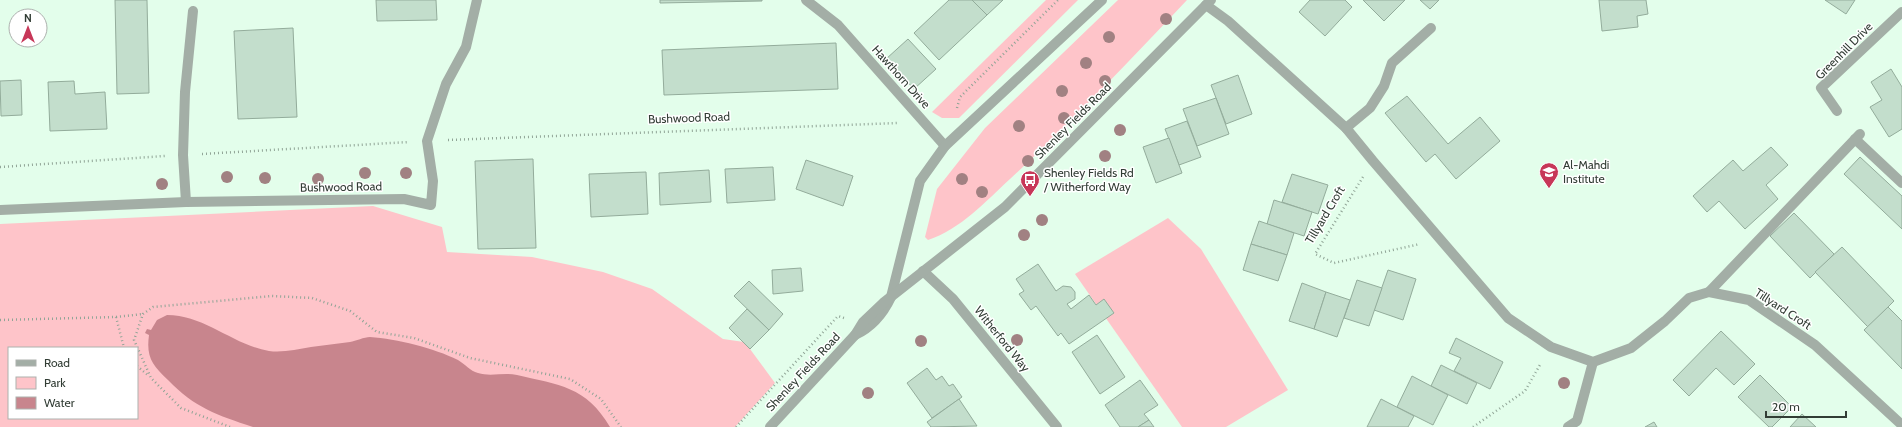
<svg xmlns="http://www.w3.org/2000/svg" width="1902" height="427" font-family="Cabin,sans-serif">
	<rect width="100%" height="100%" fill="#e3feeb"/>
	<g fill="#fec4c9" fill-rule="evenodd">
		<path d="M1046,0H1078L959,118H942L932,112Z"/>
		<path d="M1118,0H1187C1129,61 1072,122 1010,179C985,202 961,229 928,240L925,237L937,189L985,128Z"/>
		<path d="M373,206L442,227L447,252L532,257L603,272L652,289L723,339L744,342L750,349L775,383L735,427H0V224ZM9,348H137V418H9Z"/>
		<path d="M1168,218L1201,249L1288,390L1226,427H1182L1075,274Z"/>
	</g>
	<path fill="#c8858d" d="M167,315C205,315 233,345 269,351C283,353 297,349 311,347C324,345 337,344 350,342C356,341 364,337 370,337C397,339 434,348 458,360C465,364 470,371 478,373C491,377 504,372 517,375C559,385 586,386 610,427H253C217,415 195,408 168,380C152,365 146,357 149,335L145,333L147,329L151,330L157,320Z"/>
	<g fill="#c3decc" stroke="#93ac9b">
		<path d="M115,0H147L149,93L117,94Z"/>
		<path d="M376,0H436L437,20L377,21Z"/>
		<path d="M660,0H762V1L660,3Z"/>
		<path d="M949,0H972L987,15L939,60L914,33Z"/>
		<path d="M972,0H1003L987,15Z"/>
		<path d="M1310,0H1345L1352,7L1325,36L1299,12Z"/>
		<path d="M1363,0H1405L1384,21Z"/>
		<path d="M1420,0H1439L1430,9Z"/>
		<path d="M1599,0H1646L1648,14L1637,16L1638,27L1602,31Z"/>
		<path d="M1825,0H1855L1846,14Z"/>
		<path d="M293,28L297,117L238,119L234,31Z"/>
		<path d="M908,39L936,69L914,89L886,59Z"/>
		<path d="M836,43L838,89L664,95L662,50Z"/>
		<path d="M1891,69L1902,87V129L1889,137L1870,107L1882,100L1871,82Z"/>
		<path d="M1238,75L1252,114L1226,124L1211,85Z"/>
		<path d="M21,80L22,115L1,116L0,81Z"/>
		<path d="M74,81L75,94L105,92L107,129L50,131L48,82Z"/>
		<path d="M1407,96L1448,144L1480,117L1500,141L1456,179L1435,154L1426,162L1385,113Z"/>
		<path d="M1216,98L1229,134L1197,146L1183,109Z"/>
		<path d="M1187,121L1201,157L1179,165L1165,129Z"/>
		<path d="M1169,138L1182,173L1156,183L1143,147Z"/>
		<path d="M1771,147L1788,165L1766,185L1778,199L1745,229L1719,201L1707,212L1693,196L1733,160L1743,171Z"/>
		<path d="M1860,157L1902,196V229L1844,174Z"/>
		<path d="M533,159L536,248L478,249L475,161Z"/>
		<path d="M806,160L853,176L843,206L796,189Z"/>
		<path d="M773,167L775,200L727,203L725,169Z"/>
		<path d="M709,170L711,202L660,205L659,173Z"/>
		<path d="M646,172L648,214L591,217L589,174Z"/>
		<path d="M1292,174L1328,185L1318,214L1282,202Z"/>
		<path d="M1274,200L1312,212L1304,236L1267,224Z"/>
		<path d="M1794,213L1834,254L1810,278L1770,236Z"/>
		<path d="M1259,221L1294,233L1287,255L1251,244Z"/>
		<path d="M1251,244L1287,255L1278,281L1243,270Z"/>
		<path d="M1842,247L1894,301L1868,327L1815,272Z"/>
		<path d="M1038,264L1056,291L1063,286L1071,287L1075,292V299L1067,304L1071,309L1089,295L1096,305L1104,299L1114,313L1069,344L1061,333L1058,336L1036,306L1031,310L1019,294L1024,291L1016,279Z"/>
		<path d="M801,268L803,291L773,294L772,270Z"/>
		<path d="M1388,270L1416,279L1403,320L1374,310Z"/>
		<path d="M1357,280L1382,288L1369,326L1344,318Z"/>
		<path d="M749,281L783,314L769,330L734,296Z"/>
		<path d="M1302,283L1326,292L1314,329L1289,321Z"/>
		<path d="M1326,292L1350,300L1337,337L1314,329Z"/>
		<path d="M1888,307L1902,321V369L1864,330Z"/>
		<path d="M747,309L769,330L750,349L729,328Z"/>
		<path d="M1721,331L1755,364L1734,385L1716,368L1689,396L1673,380Z"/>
		<path d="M1097,335L1125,377L1100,394L1072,352Z"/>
		<path d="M1456,338L1503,362L1490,389L1454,371L1461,358L1449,353Z"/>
		<path d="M1441,365L1477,383L1467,404L1431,386Z"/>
		<path d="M927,368L936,380L942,376L949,386L953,384L962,397L932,418L907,383Z"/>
		<path d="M1760,375L1792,407L1772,427H1769L1738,397Z"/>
		<path d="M1412,376L1448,395L1433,425L1397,407Z"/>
		<path d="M1140,380L1158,405L1144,414L1149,420L1138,427H1120L1105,405Z"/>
		<path d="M959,399L977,426L931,427L927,422Z"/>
		<path d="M1381,399L1414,416L1408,427H1367Z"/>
		<path d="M1802,414L1816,427H1790Z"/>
		<path d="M1149,420L1154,427H1138Z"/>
		<path d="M1654,422L1657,427H1645Z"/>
	</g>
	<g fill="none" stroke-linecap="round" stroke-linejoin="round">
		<g stroke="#90a496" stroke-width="2.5" stroke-dasharray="1 3" stroke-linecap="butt">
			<path d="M957,108L960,97L1058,0"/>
			<path d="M448,140L898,123"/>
			<path d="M202,154L409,142"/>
			<path d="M0,167L165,156"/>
			<path d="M1363,177L1315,254L1334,263L1420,244"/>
			<path d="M116,317L143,314"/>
			<path d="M0,320L116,317L124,348"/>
			<path d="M137,366L149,376"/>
			<path d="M230,427L181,408L151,378L134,340L143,314L153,307L272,296L312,298L350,311L377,332L414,338L470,358L570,379L601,399L621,427"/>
			<path d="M736,427L838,316L844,318"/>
			<path d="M1473,427L1525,391L1541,363"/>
		</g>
		<g stroke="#a3aea6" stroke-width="10">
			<path d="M806,0L838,25L945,146"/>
			<path d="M1206,5L1228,21L1346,128L1373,161L1508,318L1551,347L1593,362L1631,348L1665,321L1689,298L1709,292L1749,300L1815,345L1902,425"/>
			<path d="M1837,111L1821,88L1902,12"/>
			<path d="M1346,128L1370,108L1384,86L1392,63L1431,28"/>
			<path d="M1855,139L1902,183"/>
			<path d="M186,202L183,155L185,92L193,11"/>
			<path d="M0,210L186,202L404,199L431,205L433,181L427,141L446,84L466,47L477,0"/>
			<path d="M923,271L953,299L1057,427"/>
			<path d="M1709,292L1860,134"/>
			<path d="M855,335C872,327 883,314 891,297L920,181L945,146L1102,0"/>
			<path d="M770,427L855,335L863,322L883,303L1005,207L1211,0"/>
			<path d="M1568,427L1577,421L1593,362"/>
		</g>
	</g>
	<g fill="#a18182">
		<circle cx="1166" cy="19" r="6"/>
		<circle cx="1109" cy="37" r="6"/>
		<circle cx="1086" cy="63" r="6"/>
		<circle cx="1105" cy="81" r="6"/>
		<circle cx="1062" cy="91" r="6"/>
		<circle cx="1064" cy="118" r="6"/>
		<circle cx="1019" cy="126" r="6"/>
		<circle cx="1120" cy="130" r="6"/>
		<circle cx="1105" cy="156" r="6"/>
		<circle cx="1028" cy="161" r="6"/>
		<circle cx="365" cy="173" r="6"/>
		<circle cx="406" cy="173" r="6"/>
		<circle cx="227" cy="177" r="6"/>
		<circle cx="265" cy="178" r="6"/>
		<circle cx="318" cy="179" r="6"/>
		<circle cx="962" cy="179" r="6"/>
		<circle cx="162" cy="184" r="6"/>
		<circle cx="982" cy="192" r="6"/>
		<circle cx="1042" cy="220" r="6"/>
		<circle cx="1024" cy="235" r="6"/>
		<circle cx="1017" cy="340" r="6"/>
		<circle cx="921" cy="341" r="6"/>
		<circle cx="1564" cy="383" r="6"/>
		<circle cx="868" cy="393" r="6"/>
	</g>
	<defs>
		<g id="university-pin" transform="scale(1)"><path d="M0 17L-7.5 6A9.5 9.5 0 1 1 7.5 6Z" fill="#c73758" stroke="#fff"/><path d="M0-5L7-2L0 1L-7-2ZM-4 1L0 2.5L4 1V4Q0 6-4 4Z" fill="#fff"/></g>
		<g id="bus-pin" transform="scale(1)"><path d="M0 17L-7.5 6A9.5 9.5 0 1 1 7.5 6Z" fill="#c73758" stroke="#fff"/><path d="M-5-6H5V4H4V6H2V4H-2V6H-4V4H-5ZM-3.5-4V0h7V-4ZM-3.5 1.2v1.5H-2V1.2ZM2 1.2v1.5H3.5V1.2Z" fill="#fff"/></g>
	</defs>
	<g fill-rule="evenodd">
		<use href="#university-pin" x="1549" y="172"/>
		<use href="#bus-pin" x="1030" y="180"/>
	</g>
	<g text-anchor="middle" stroke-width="3" stroke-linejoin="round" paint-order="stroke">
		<g font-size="12" fill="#323d35" stroke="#fff">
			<text transform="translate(1844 51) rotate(-45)" y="4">Greenhill Drive</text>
			<text transform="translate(901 77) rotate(48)" y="4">Hawthorn Drive</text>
			<text transform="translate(689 118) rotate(-2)" y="4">Bushwood Road</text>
			<text transform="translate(1073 121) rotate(-45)" y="4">Shenley Fields Road</text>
			<text transform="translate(341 187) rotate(-1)" y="4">Bushwood Road</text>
			<text transform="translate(1325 215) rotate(-59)" y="4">Tillyard Croft</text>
			<text transform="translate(1783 309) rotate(33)" y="4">Tillyard Croft</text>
			<text transform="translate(1002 339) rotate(51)" y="4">Witherford Way</text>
			<text transform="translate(803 372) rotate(-47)" y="4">Shenley Fields Road</text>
		</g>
		<g font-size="12" fill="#323d35" stroke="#fff" text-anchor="start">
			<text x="1563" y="169">Al-Mahdi<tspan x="1563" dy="14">Institute</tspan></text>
			<text x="1044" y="177">Shenley Fields Rd<tspan x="1044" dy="14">/ Witherford Way</tspan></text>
		</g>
	</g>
	<rect x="8" y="347" width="130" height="72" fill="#ffffff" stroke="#adb1ae"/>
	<rect x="16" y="360" width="20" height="6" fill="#a3aea6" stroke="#adb1ae"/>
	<text x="44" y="367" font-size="12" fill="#323d35">Road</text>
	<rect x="16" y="377" width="20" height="12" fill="#fec4c9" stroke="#adb1ae"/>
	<text x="44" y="387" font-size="12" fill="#323d35">Park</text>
	<rect x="16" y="397" width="20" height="12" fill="#c8858d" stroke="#adb1ae"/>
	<text x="44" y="407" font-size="12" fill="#323d35">Water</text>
	<g transform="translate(28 28)"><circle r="19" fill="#ffffff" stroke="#adb1ae"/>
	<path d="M0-3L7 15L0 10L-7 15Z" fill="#c73758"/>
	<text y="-6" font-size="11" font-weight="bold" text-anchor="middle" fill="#323d35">N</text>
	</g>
	<path d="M1766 411v6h80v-6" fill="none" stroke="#323d35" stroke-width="2"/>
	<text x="1772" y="411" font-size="12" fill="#323d35" stroke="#ffffff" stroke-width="3" paint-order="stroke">20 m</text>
</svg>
